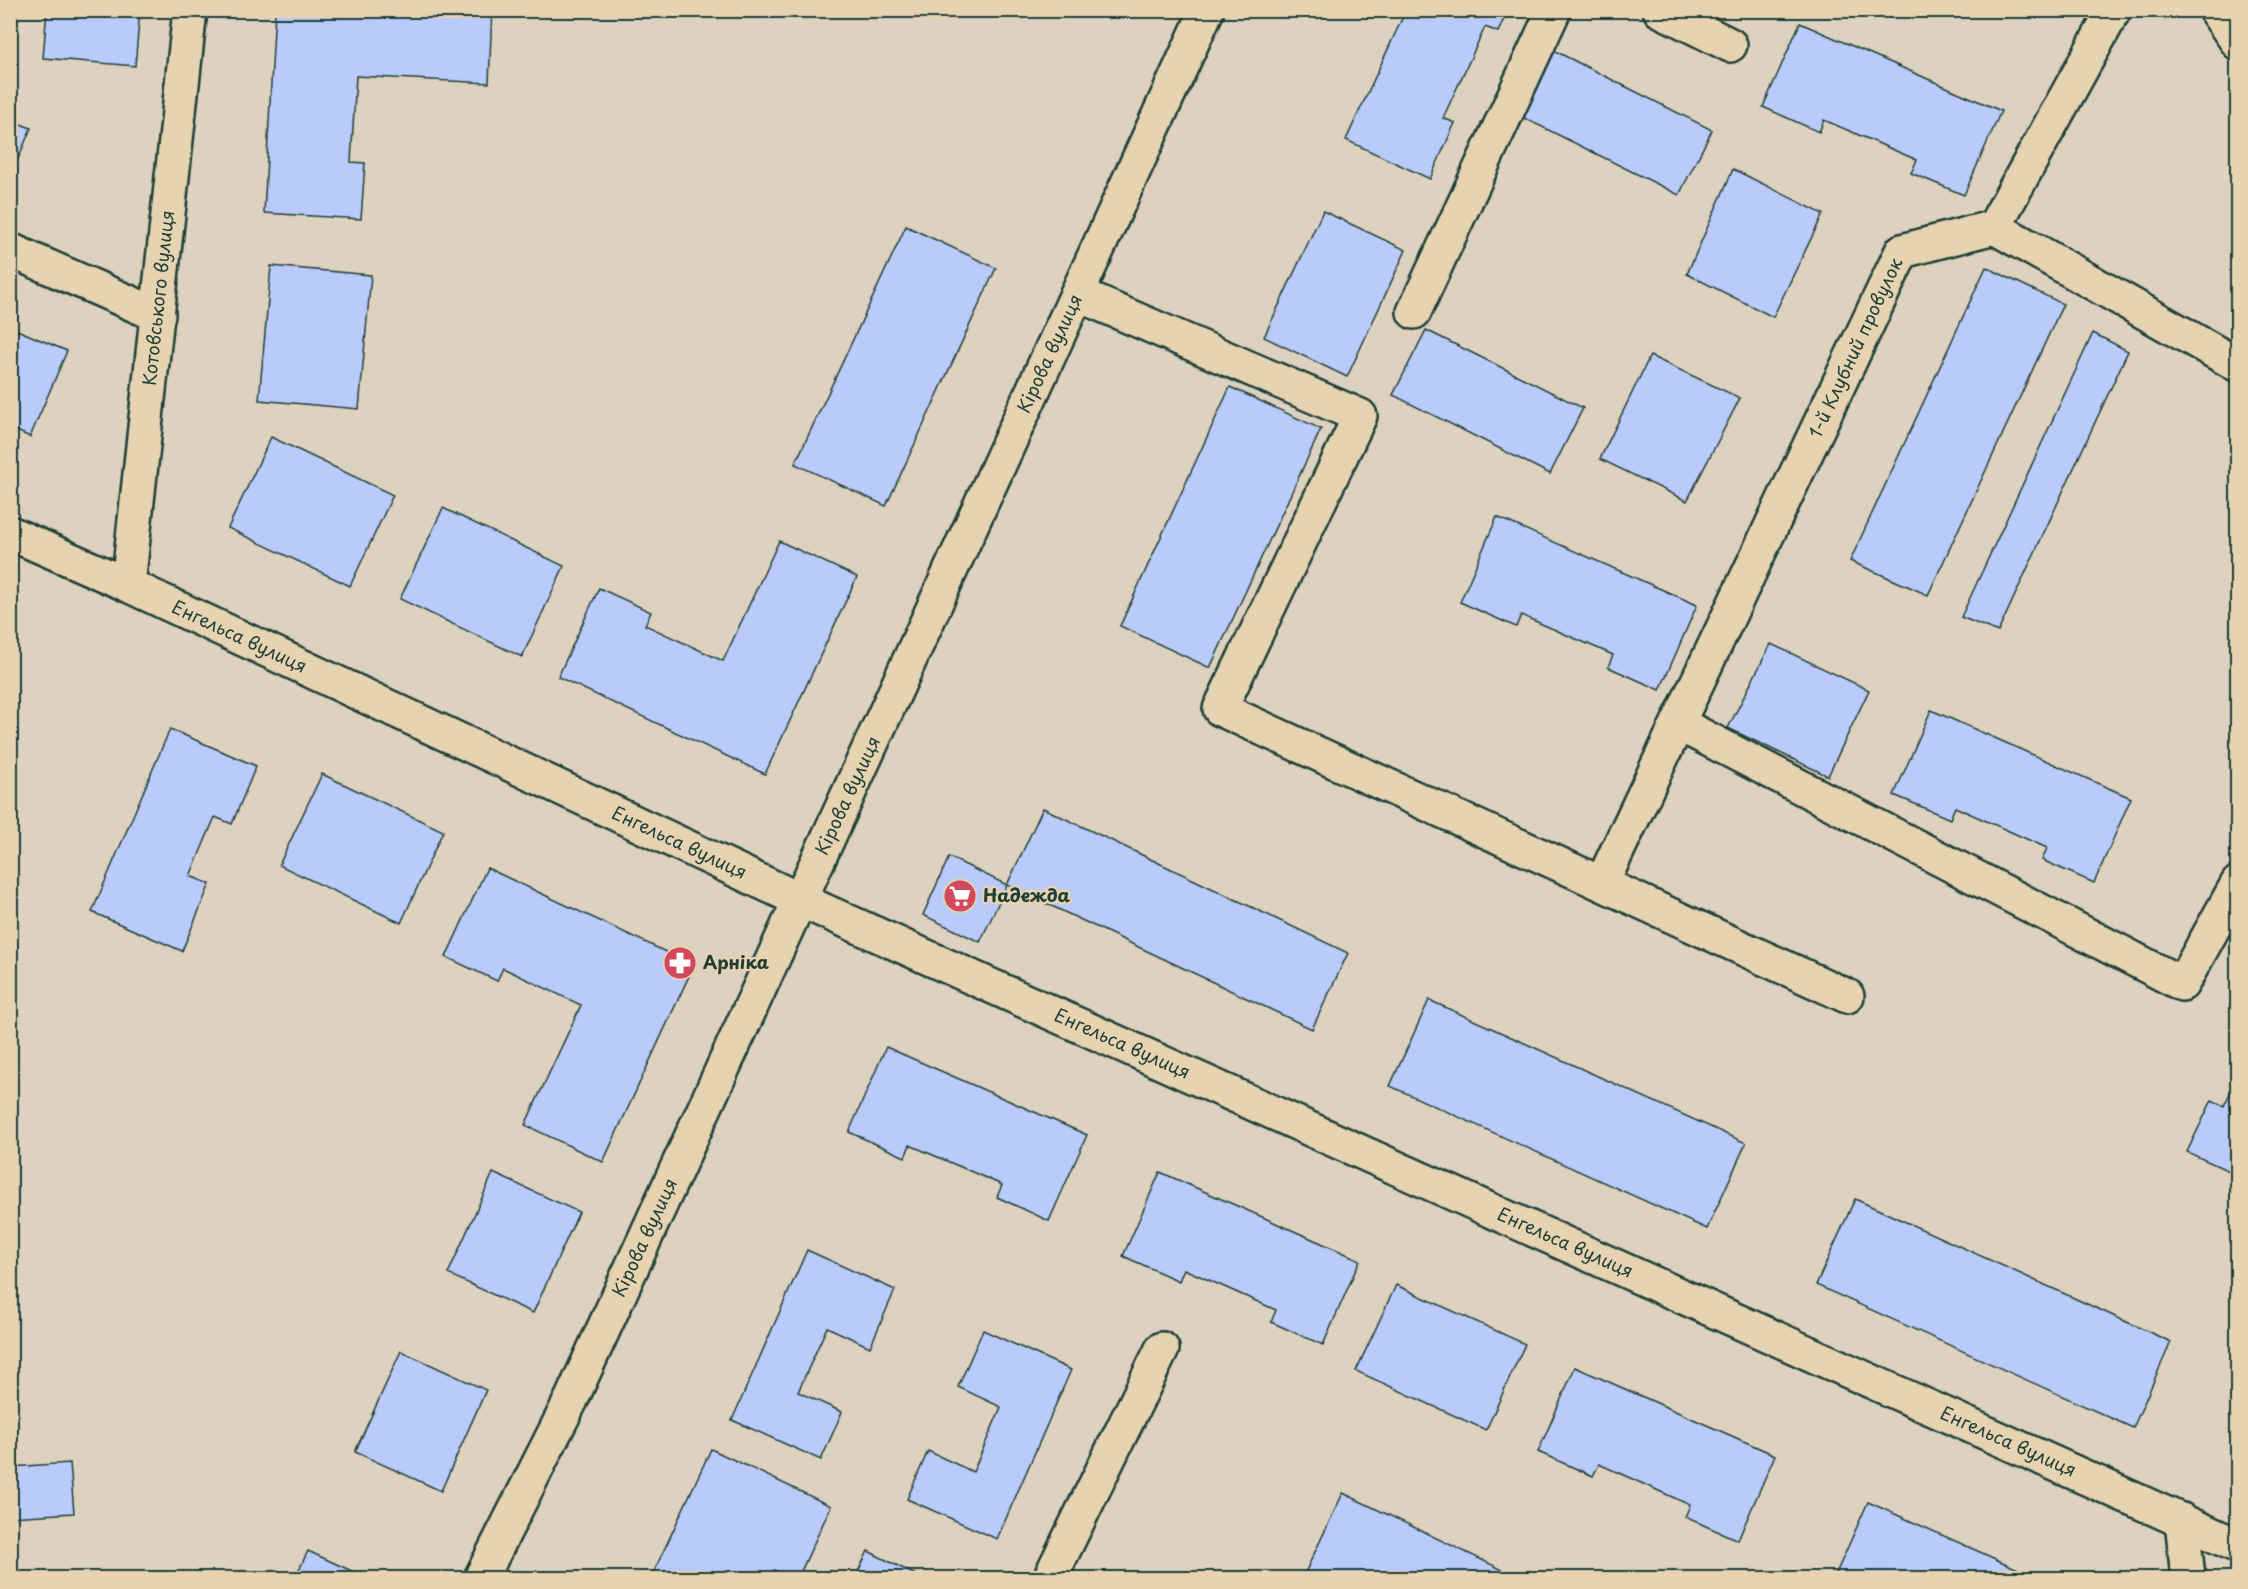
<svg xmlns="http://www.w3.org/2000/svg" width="2248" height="1589" font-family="'Playpen Sans',sans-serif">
	<rect width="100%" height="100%" fill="#ddd1c0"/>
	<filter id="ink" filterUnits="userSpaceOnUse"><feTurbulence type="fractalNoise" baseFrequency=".0167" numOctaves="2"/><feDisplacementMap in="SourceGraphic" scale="12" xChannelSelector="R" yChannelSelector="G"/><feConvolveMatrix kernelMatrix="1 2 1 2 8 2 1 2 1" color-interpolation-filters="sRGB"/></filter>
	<g filter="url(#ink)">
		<g fill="#bacafa" stroke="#1f3d34" stroke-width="1.5">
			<path d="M47,10H140L135,66L43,58Z"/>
			<path d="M275,10H492L489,83L356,76L351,162L365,163L361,219L264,213Z"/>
			<path d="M1406,10H1508L1498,32L1485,27L1443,118L1455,123L1430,179L1346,140Z"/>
			<path d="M1800,23L2001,111L1964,195L1911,173L1917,160L1824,120L1819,132L1763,107Z"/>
			<path d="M1555,51L1712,130L1679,195L1522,117Z"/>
			<path d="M10,120L31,128L10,178Z"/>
			<path d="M1733,169L1823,214L1773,317L1687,274Z"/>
			<path d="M1323,211L1406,250L1347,377L1264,337Z"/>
			<path d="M906,226L996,268L886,506L795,464Z"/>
			<path d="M271,266L371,275L359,409L259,400Z"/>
			<path d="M1986,267L2063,304L1928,595L1850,561Z"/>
			<path d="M10,327L67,351L30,437L10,428Z"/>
			<path d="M1426,330L1583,408L1550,474L1393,395Z"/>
			<path d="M2093,333L2128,351L1998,632L1961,617Z"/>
			<path d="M1650,356L1740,398L1687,501L1600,459Z"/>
			<path d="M1230,387L1321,429L1210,668L1120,626Z"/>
			<path d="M271,437L393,495L350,586L228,528Z"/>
			<path d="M443,508L564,566L522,657L400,599Z"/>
			<path d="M1497,517L1697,605L1660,690L1608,667L1613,655L1521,615L1516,627L1460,602Z"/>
			<path d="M779,541L857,577L765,774L558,677L599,588L651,612L645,625L723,661Z"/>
			<path d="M1771,644L1869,690L1828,776L1728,728Z"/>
			<path d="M1931,710L2131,798L2094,883L2042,860L2047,848L1955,807L1950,819L1894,795Z"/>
			<path d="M170,729L256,766L232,824L215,817L190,876L210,884L182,951L92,912Z"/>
			<path d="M322,774L443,831L401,923L279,865Z"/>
			<path d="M1043,808L1348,953L1312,1029L1007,885Z"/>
			<path d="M949,857L1007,885L980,942L923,915Z"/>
			<path d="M487,868L694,965L603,1162L525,1125L581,1005L503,968L497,981L446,957Z"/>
			<path d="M1429,1000L1746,1143L1707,1229L1390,1086Z"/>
			<path d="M886,1047L1087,1135L1049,1221L997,1197L1002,1185L910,1145L905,1157L849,1132Z"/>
			<path d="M2238,1076V1175L2187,1152L2212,1100L2224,1106Z"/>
			<path d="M1160,1172L1360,1260L1323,1345L1271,1322L1276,1310L1184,1269L1179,1281L1123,1256Z"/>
			<path d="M493,1173L579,1212L533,1313L448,1274Z"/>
			<path d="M1855,1199L2171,1342L2133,1428L1816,1285Z"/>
			<path d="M807,1250L895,1290L870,1347L827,1327L798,1392L842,1412L821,1460L732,1420Z"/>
			<path d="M1396,1285L1525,1344L1486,1430L1356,1371Z"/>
			<path d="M983,1330L1071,1370L997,1539L907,1499L928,1451L973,1472L1001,1407L958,1387Z"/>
			<path d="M401,1351L486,1390L441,1491L355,1452Z"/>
			<path d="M1575,1367L1775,1455L1738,1540L1685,1517L1690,1505L1599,1464L1593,1476L1538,1452Z"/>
			<path d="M711,1449L831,1506L798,1578H791L774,1570L770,1578H651Z"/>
			<path d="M70,1463L74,1513L10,1517V1467Z"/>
			<path d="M1343,1493L1505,1571L1502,1578L1303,1577Z"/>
			<path d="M1868,1502L2038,1578H1834Z"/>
			<path d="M308,1551L367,1578H295Z"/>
			<path d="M868,1551L922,1578H855Z"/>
		</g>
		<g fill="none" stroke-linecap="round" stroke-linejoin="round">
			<g stroke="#1f3d34" stroke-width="38">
				<g id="minor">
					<path d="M1660,10L1730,45"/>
					<path d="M2215,10L2238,43"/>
					<path d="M1994,227L2238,365"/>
					<path d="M10,250L158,315"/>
					<path d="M1077,294L1360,416L1220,709L1847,996"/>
					<path d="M1414,312L1554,10"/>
					<path d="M10,533L128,585L800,900L2238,1546"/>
					<path d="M128,585L190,10"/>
					<path d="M1679,724L2182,984L2238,883"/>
					<path d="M1602,883L1902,251L1994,227L2114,10"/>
					<path d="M2182,1520L2188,1578"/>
					<path d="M481,1578L571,1400L1207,10"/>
					<path d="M1050,1578L1162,1349"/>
				</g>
			</g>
			<use href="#minor" stroke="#e6d3b1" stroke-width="33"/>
		</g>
	</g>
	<defs>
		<g id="supermarket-disc" transform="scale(1.725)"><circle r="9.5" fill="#d1495b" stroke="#e6d3b1"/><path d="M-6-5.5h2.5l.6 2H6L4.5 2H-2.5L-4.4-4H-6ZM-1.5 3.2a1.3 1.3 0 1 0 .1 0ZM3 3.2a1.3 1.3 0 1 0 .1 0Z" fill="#fff"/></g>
		<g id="pharmacy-disc" transform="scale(1.725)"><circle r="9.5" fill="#d1495b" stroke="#e6d3b1"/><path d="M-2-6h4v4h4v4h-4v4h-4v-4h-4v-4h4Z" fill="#fff"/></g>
	</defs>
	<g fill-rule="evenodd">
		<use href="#supermarket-disc" x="960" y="896"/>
		<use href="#pharmacy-disc" x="680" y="963"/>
	</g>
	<g text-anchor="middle" stroke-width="4.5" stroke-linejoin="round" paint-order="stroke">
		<g font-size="18" fill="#1f3d34" stroke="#e6d3b1">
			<text transform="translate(159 298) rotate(-84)" y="6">Котовського вулиця</text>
			<text transform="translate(1856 348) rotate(-65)" y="6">1-й Клубний провулок</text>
			<text transform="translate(1050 354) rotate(-65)" y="6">Кірова вулиця</text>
			<text transform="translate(239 637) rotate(25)" y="6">Енгельса вулиця</text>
			<text transform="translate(848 796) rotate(-65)" y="6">Кірова вулиця</text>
			<text transform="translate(679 843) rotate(25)" y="6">Енгельса вулиця</text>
			<text transform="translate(1122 1044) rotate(24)" y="6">Енгельса вулиця</text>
			<text transform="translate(645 1238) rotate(-65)" y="6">Кірова вулиця</text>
			<text transform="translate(1565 1243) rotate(24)" y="6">Енгельса вулиця</text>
			<text transform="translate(2008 1442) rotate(24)" y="6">Енгельса вулиця</text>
		</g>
		<g font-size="18" font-weight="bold" fill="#1f3d34" stroke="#e6d3b1" text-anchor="start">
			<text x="983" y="902">Надежда</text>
			<text x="703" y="969">Арніка</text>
		</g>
	</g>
	<rect width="2248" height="1589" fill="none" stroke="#e6d3b1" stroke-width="36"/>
	<rect x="18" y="18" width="2212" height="1553" fill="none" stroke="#1f3d34" stroke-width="2" filter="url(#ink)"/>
</svg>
